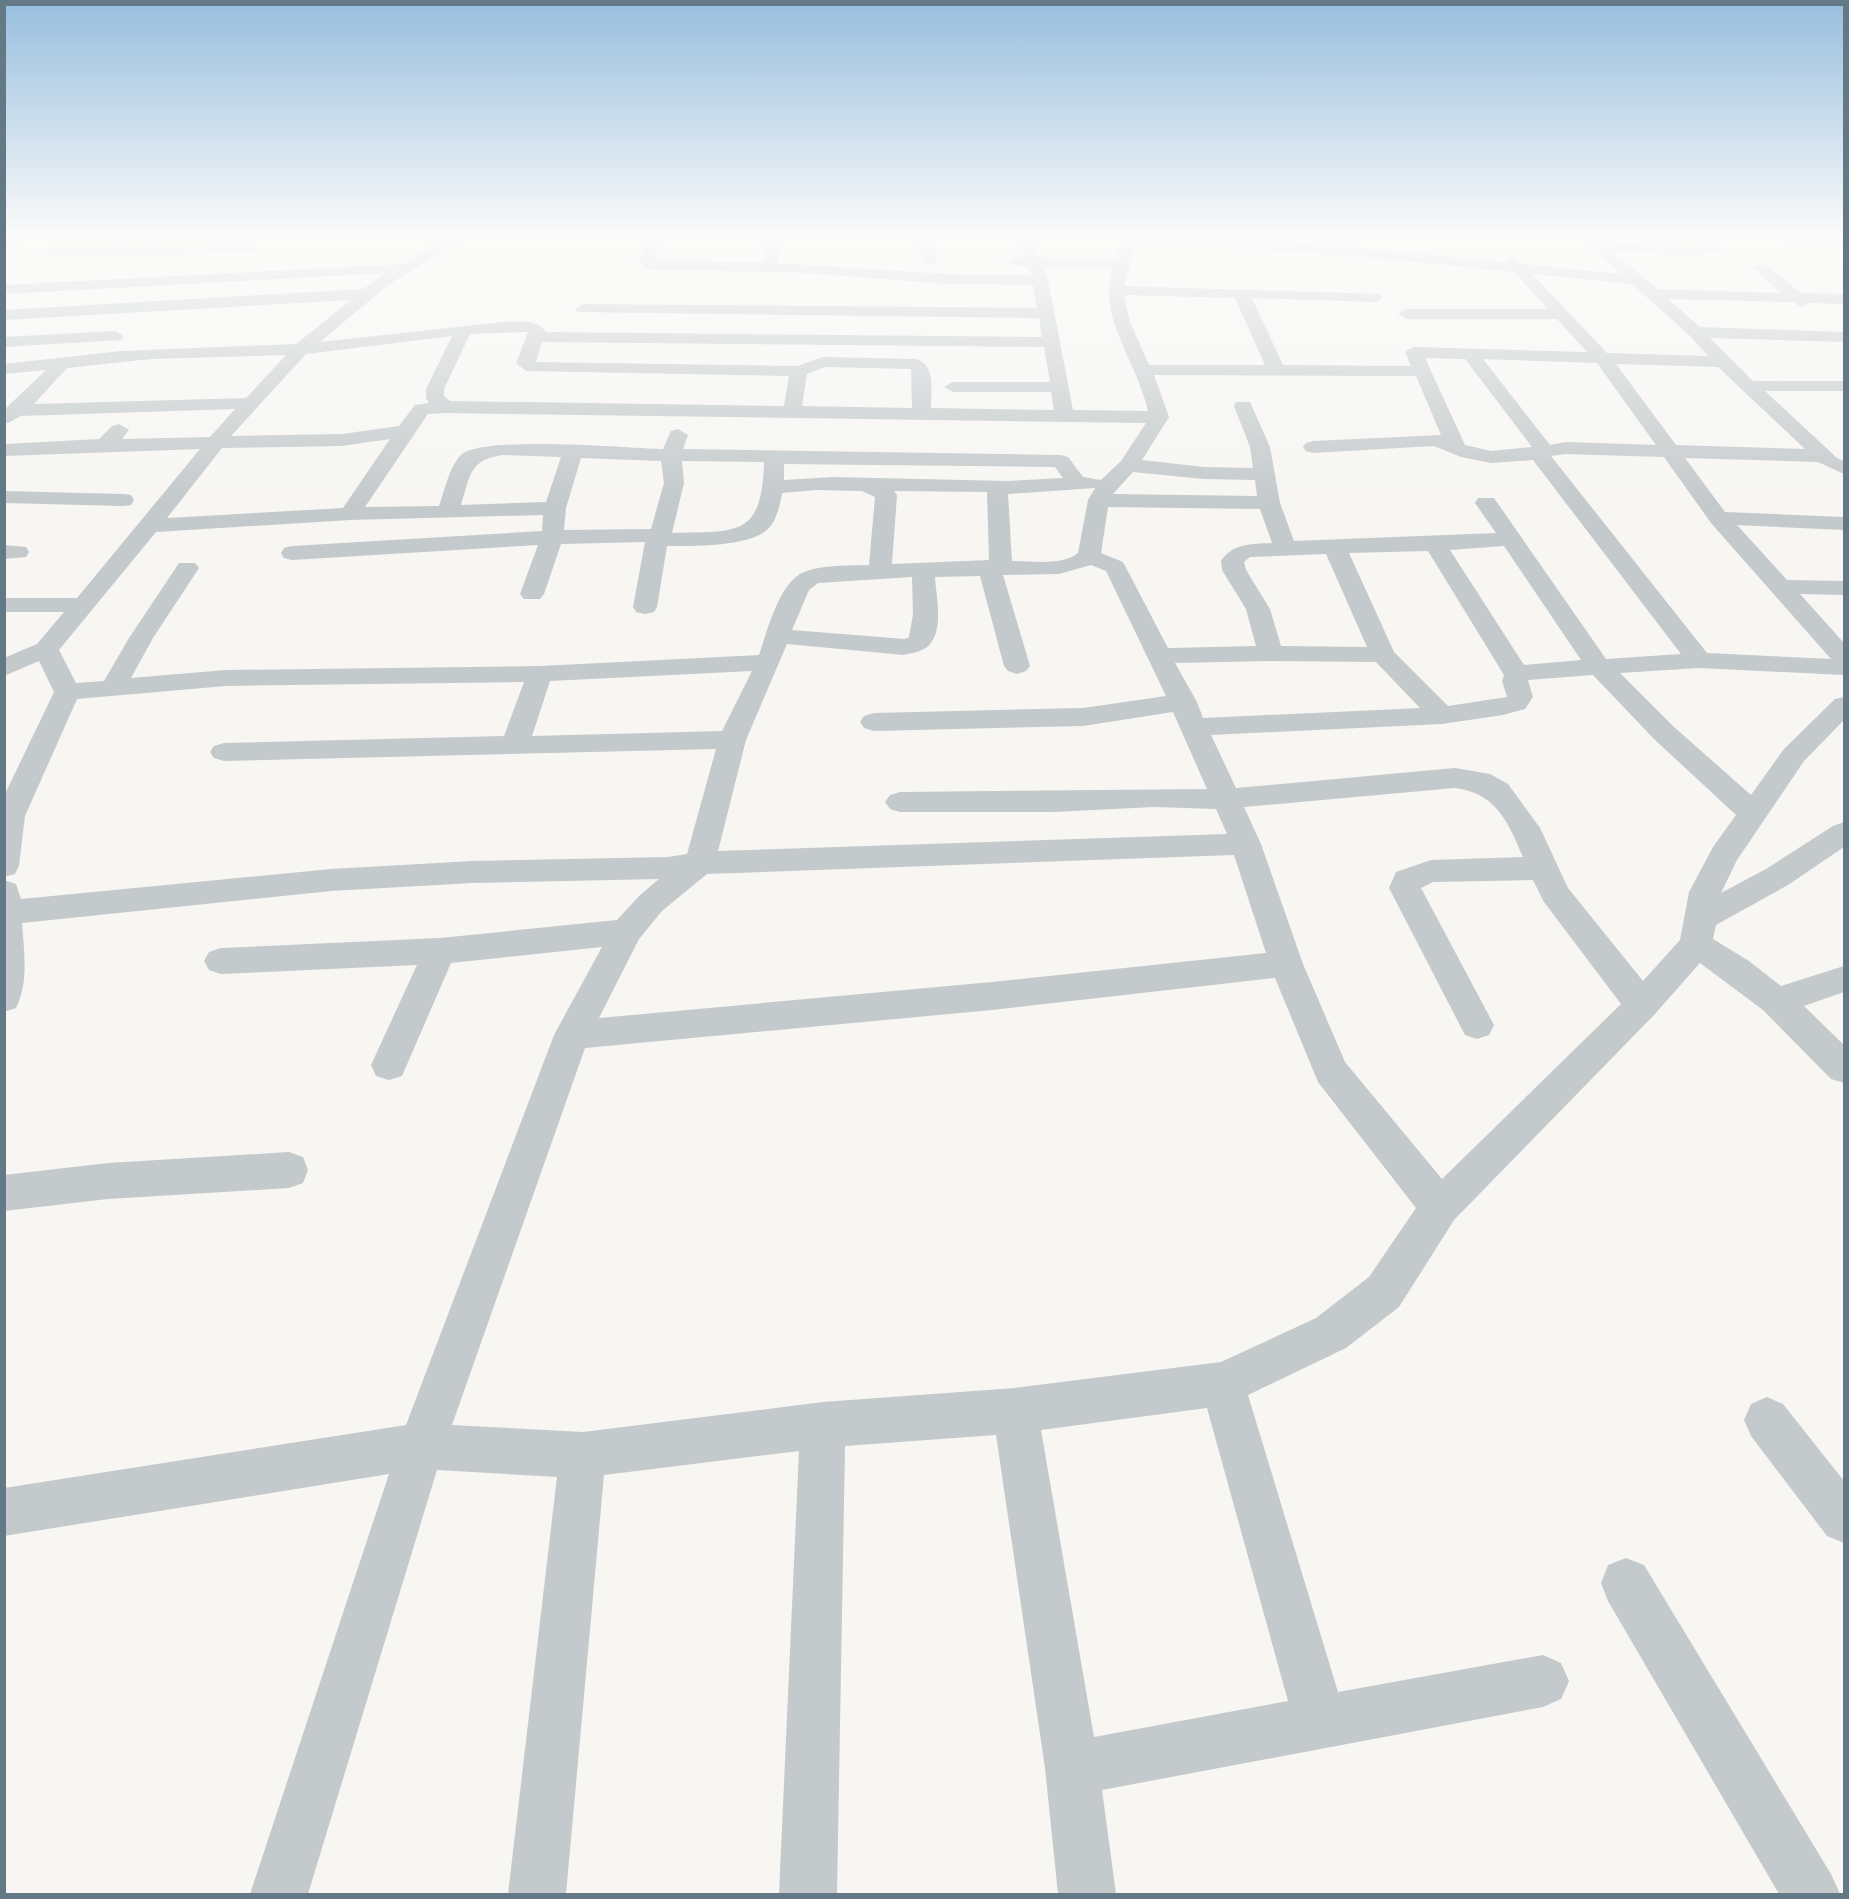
<svg xmlns="http://www.w3.org/2000/svg" width="1849" height="1899" font-family="Inter,sans-serif">
	<rect width="100%" height="100%" fill="#f7f6f3"/>
	<g fill="none" stroke-linecap="round" stroke-linejoin="round">
		<g fill="#c4c9cb" fill-rule="evenodd">
			<path d="M7,237H24L4,251V240Z"/>
			<path d="M448,237H466L388,285L320,342L503,322C519,322 536,318 546,332L1042,337L1039,318L577,312L575,309L583,304L1037,308L1033,285L948,284L807,273L649,269L644,267L638,260L650,237H664L654,260L763,262L767,237H781L778,263L948,274L1031,275L1027,266H1014L1006,261L1014,256L1024,257L1017,237H1031L1039,257L1114,260L1122,243L1131,238C1257,238 1380,249 1506,262L1513,257L1523,264L1621,274L1581,237H1597L1603,243L1697,247L1702,246L1694,237H1710L1720,248L1718,251L1697,255L1614,252L1657,289L1781,293L1753,268L1761,263L1766,265L1801,293L1844,294V304L1809,303L1802,307L1793,302L1668,299L1700,327L1844,332L1843,342L1710,338L1753,381H1844V391H1765L1837,458L1844,461V474L1818,462L1685,458L1725,512L1844,517V530L1737,525L1787,580L1844,581V595L1800,594L1844,643V675L1699,668L1620,673L1674,727L1751,795L1784,749L1835,699L1844,697V720L1804,761L1737,860L1721,893L1766,869L1833,826L1844,822V847L1788,885L1716,925L1713,939L1749,961L1781,986L1844,966V992L1804,1006L1844,1045V1083L1831,1079L1763,1010L1700,963L1654,1015L1454,1220L1399,1307L1346,1348L1248,1395L1338,1692L1543,1655L1561,1663L1569,1681L1561,1699L1543,1707L1102,1790L1116,1894H1058L1045,1768L996,1435L845,1446L837,1894H779L799,1451L604,1475L566,1894H508L557,1477L437,1470L308,1894H250L389,1474L4,1536V1488L406,1425L554,1035L602,947L451,963L402,1076L389,1080L376,1076L371,1065L417,965L221,974L209,970L204,961L209,952L221,948L440,938L617,920L640,895L659,879L472,883L331,891L22,923C24,951 29,982 16,1008L4,1012V880L16,884L21,899L331,869L472,861L668,857L687,854L716,749L224,761L214,758L210,752L214,746L224,743L504,736L524,682L226,686L77,699L25,816L19,866L15,874L4,877V796L54,692L39,661L4,676V658L37,644L64,612H4V598H77L200,449L4,456V444L99,439L112,426L119,424L129,430L122,439L210,437L235,409L21,416L8,423L4,422V410L46,370L4,374V364L121,351L296,344L351,300L4,320V310L363,289L386,273L6,294L4,285L403,264ZM1135,246C1262,246 1387,259 1514,272L1548,309H1406L1398,314L1406,319H1557L1587,352L1414,347L1405,352L1411,366L1283,365L1252,298L1374,302L1380,300L1382,297L1380,294L1124,286ZM1043,267L1112,269C1099,322 1137,361 1148,411L1073,410L1048,280ZM1532,274L1632,284L1690,336L1708,356L1607,353ZM1124,295L1235,298L1265,365H1149L1130,322ZM528,332L516,363L526,371L789,376L784,406L450,401L444,396V389L470,334ZM452,336L426,389V398L429,403L415,405L399,426L342,434L231,436L306,354ZM542,342L1044,347L1050,382H953L944,387L953,392H1051L1054,410L931,408C931,392 936,364 916,359L823,357L797,366L536,362ZM286,355L246,398L34,404L67,368L151,359ZM1425,358L1465,359L1532,447L1491,451L1465,445ZM1483,359L1597,363L1656,445L1565,442L1550,445ZM1616,364L1718,367L1805,449L1676,445ZM825,367L911,369L912,408L802,406L807,374ZM1154,375L1416,376L1441,435L1313,441L1306,443L1303,447L1306,451L1313,453L1434,446L1461,457L1491,463L1533,460L1681,654L1606,659L1494,498H1478L1475,503L1496,533L1294,541L1280,503L1270,447L1250,402H1236L1234,406L1250,447L1253,468L1204,467L1142,460L1169,417ZM445,413L1146,423L1121,461L1101,480L1083,477L1068,457L1061,455L683,449L688,435L678,429L671,431L663,449C627,448 483,435 461,455C449,467 445,490 439,506L365,507L428,414ZM390,439L343,508L167,518L222,448L342,446ZM1565,454L1664,457L1711,523L1831,659L1707,653L1551,456ZM503,455L561,457L546,502L461,505C470,477 469,459 503,455ZM581,458L661,461L664,483L651,529L564,530L566,508ZM682,461L764,462C762,538 737,531 672,533L684,483ZM784,464L1055,467L1063,478L1008,481L833,477L784,480ZM1133,472L1204,479L1255,480L1257,496L1113,494ZM1095,488L1088,500L1078,553C1062,566 1032,561 1012,561L1008,494ZM816,490L862,491L875,497L869,565C848,566 819,564 800,574C778,587 767,632 759,655L540,666L226,670L131,678L153,638L199,568L195,563H179L129,638L104,681L76,683L59,650L156,532L350,520L543,515L542,531L292,546L284,548L281,553L284,558L292,560L538,545L520,594L524,599H540L544,594L561,544L645,542L633,607L636,612L645,614L654,612L657,607L667,546C692,546 751,547 769,528C777,519 780,505 782,493ZM894,491L987,492L989,560L892,564L897,495ZM1108,507L1260,509L1272,543C1251,544 1233,543 1221,561L1222,570L1246,609L1256,646L1168,648L1123,562L1101,553ZM1504,546L1581,660L1524,665L1450,550ZM1428,551L1504,675L1502,681L1507,697L1448,706L1394,652L1349,553ZM1326,554L1367,647L1281,646L1270,609L1246,570L1244,562L1250,557ZM1091,565L1106,571L1166,696L1083,708L874,713L864,716L860,722L864,728L874,731L1083,726L1173,712L1207,789L900,792L890,795L885,802L890,809L900,812H1054L1154,807L1216,809L1227,834L718,851L746,740L787,644L904,655C911,653 921,652 927,647C945,632 936,597 935,577L980,576L1004,666L1008,671L1017,674L1026,671L1030,666L1003,575L1059,574ZM912,577L913,615L909,637L905,639L792,630L809,590L818,583ZM1271,661L1376,662L1420,708L1203,718L1197,702L1175,663ZM752,671L722,731L532,736L550,681ZM1593,675L1654,739L1736,815L1713,847L1689,892L1680,940L1643,981L1568,888L1540,828L1508,784L1490,774L1455,768L1236,788L1211,735L1442,724L1503,715L1525,709L1533,697L1528,680ZM1455,788C1496,793 1508,822 1523,857L1431,860L1396,872L1389,888L1465,1035L1477,1039L1489,1035L1494,1025L1421,888L1433,882L1533,880L1544,902L1621,1004L1442,1179L1345,1062L1303,964L1261,844L1244,807ZM1234,855L1266,953L992,982L599,1018L639,939L662,911L707,874ZM1275,978L1318,1082L1416,1208L1369,1277L1316,1318L1221,1362L1015,1388L823,1402L583,1432L452,1425L585,1048L992,1010ZM1207,1408L1288,1701L1094,1737L1041,1430Z"/>
			<path d="M918,237H932L937,261L934,264L929,266L921,261Z"/>
			<path d="M1775,237L1844,238V246L1782,241Z"/>
			<path d="M250,246L257,250L255,253L49,255L42,251L49,247Z"/>
			<path d="M115,331L123,336L121,340L4,347V337Z"/>
			<path d="M4,491L123,494L131,495L134,500L131,505L123,506L4,503Z"/>
			<path d="M4,545L26,547L29,552L26,557L4,559Z"/>
			<path d="M289,1152L303,1157L308,1170L303,1183L289,1188L108,1199L4,1211V1175L108,1163Z"/>
			<path d="M1767,1397L1783,1404L1844,1481V1543L1827,1536L1751,1436L1744,1420L1751,1404Z"/>
			<path d="M1626,1558L1644,1565L1831,1874L1840,1894H1779L1608,1601L1601,1583L1608,1565Z"/>
		</g>
	</g>
	<linearGradient id="sky" x2="0" y2="1"><stop stop-color="#97bede"/><stop offset="0.47" stop-color="#fbfbfa"/><stop offset="1" stop-color="#fbfbfa" stop-opacity="0"/></linearGradient>
	<rect width="1849" height="503" fill="url(#sky)"/>
	<rect width="1849" height="1899" fill="none" stroke="#637986" stroke-width="12"/>
</svg>
